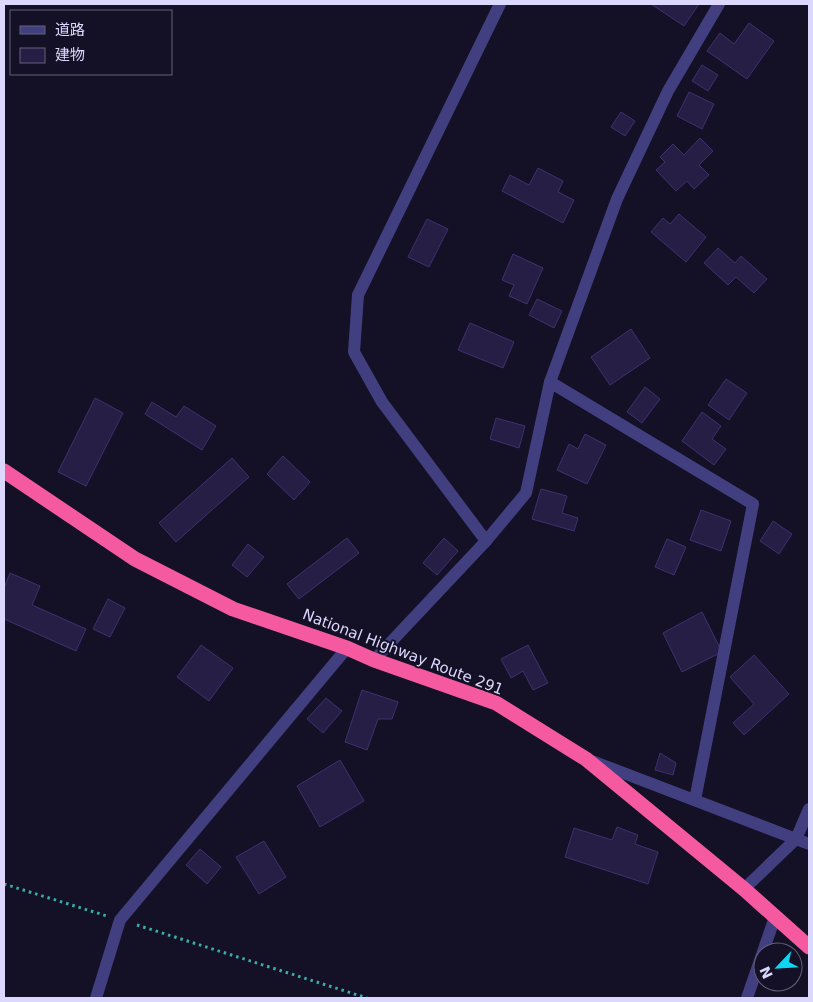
<svg xmlns="http://www.w3.org/2000/svg" width="813" height="1002" font-family="'DejaVu Sans','Noto Sans JP',sans-serif">
	<rect width="100%" height="100%" fill="#141025"/>
	<g fill="#261e45" stroke="#3f316f">
		<path d="M651,4H699L684,26Z"/>
		<path d="M749,23L774,41L747,79L707,51L720,33L734,44Z"/>
		<path d="M702,65L718,75L708,91L692,81Z"/>
		<path d="M689,92L714,104L702,129L677,116Z"/>
		<path d="M621,112L635,121L625,136L611,127Z"/>
		<path d="M700,138L713,151L699,165L709,175L694,189L687,181L676,191L656,170L665,162L660,157L673,144L684,155Z"/>
		<path d="M538,168L563,181L558,192L574,200L563,223L502,191L510,175L529,185Z"/>
		<path d="M679,214L706,237L686,262L651,232L663,218L670,224Z"/>
		<path d="M427,219L448,229L429,267L408,257Z"/>
		<path d="M718,248L735,263L741,256L767,279L754,293L736,277L728,285L704,263Z"/>
		<path d="M513,254L543,268L527,304L509,296L514,285L502,280Z"/>
		<path d="M537,299L562,311L554,328L529,315Z"/>
		<path d="M470,323L514,342L503,368L458,350Z"/>
		<path d="M631,329L650,358L610,385L591,357Z"/>
		<path d="M726,379L747,393L729,420L708,405Z"/>
		<path d="M645,387L660,399L642,423L627,412Z"/>
		<path d="M95,398L123,413L86,486L58,472Z"/>
		<path d="M152,402L176,417L184,406L216,426L202,450L145,414Z"/>
		<path d="M702,412L721,426L712,439L726,449L714,465L682,441Z"/>
		<path d="M496,418L525,426L519,448L490,439Z"/>
		<path d="M585,434L606,445L587,484L557,470L569,444L578,449Z"/>
		<path d="M283,456L310,482L294,500L267,474Z"/>
		<path d="M232,458L249,477L176,542L159,523Z"/>
		<path d="M541,489L567,496L562,513L578,518L574,531L532,519Z"/>
		<path d="M701,510L731,521L721,551L690,540Z"/>
		<path d="M773,521L792,534L779,554L760,541Z"/>
		<path d="M347,538L359,553L299,599L287,584Z"/>
		<path d="M444,538L458,551L437,575L423,563Z"/>
		<path d="M667,539L686,547L674,575L655,567Z"/>
		<path d="M248,544L264,557L247,577L232,565Z"/>
		<path d="M10,573L40,586L32,605L86,629L76,651L4,619V588Z"/>
		<path d="M108,599L125,608L110,637L93,629Z"/>
		<path d="M702,612L722,652L682,672L663,633Z"/>
		<path d="M201,645L233,668L209,701L177,677Z"/>
		<path d="M528,645L548,683L533,690L523,671L511,678L501,659Z"/>
		<path d="M754,655L789,694L744,735L733,723L754,704L730,677Z"/>
		<path d="M362,690L398,702L392,719H378L367,750L345,742Z"/>
		<path d="M326,698L342,711L323,733L307,719Z"/>
		<path d="M660,753L676,763L673,775L655,770Z"/>
		<path d="M340,760L364,801L320,827L297,786Z"/>
		<path d="M617,827L638,835L635,844L658,852L648,884L565,857L574,828L612,840Z"/>
		<path d="M264,841L286,877L259,894L236,857Z"/>
		<path d="M200,849L221,867L207,884L186,865Z"/>
	</g>
	<g fill="none" stroke-linecap="round" stroke-linejoin="round">
		<g stroke="#37b0ab" stroke-width="3" stroke-dasharray="2.5 4" stroke-linecap="butt">
			<path d="M4,884L107,916"/>
			<path d="M137,925L367,998"/>
		</g>
		<g stroke="#423f81" stroke-width="12">
			<path d="M550,382L753,504L695,800"/>
			<path d="M486,541L382,402L354,352L358,295L500,4"/>
			<path d="M374,660L486,541L526,493L550,382L617,199L668,91L719,4"/>
			<path d="M592,761L809,844"/>
			<path d="M744,889L796,839L809,809"/>
			<path d="M96,998L120,920L347,648"/>
			<path d="M747,998L775,917"/>
		</g>
		<path stroke="#f55aa1" stroke-width="15" d="M4,471L135,559L233,609L347,648L374,660L496,703L586,759L744,889L809,947"/>
	</g>
	<g text-anchor="middle" stroke-width="4" stroke-linejoin="round" paint-order="stroke">
		<g font-size="15" fill="#dcd7fc" stroke="#141025">
			<text transform="translate(403 652) rotate(21)" y="5">National Highway Route 291</text>
		</g>
	</g>
	<rect width="813" height="1002" fill="none" stroke="#dcd7fc" stroke-width="10"/>
	<rect x="10" y="10" width="162" height="65" fill="#141025" stroke="#64607b"/>
	<rect x="20" y="26" width="25" height="8" fill="#423f81" stroke="#64607b"/>
	<text x="55" y="35" font-size="15" fill="#dcd7fc">道路</text>
	<rect x="20" y="48" width="25" height="15" fill="#261e45" stroke="#64607b"/>
	<text x="55" y="60" font-size="15" fill="#dcd7fc">建物</text>
	<g transform="translate(778 967) rotate(245)"><circle r="24" fill="#141025" stroke="#64607b"/>
	<path d="M0-4L9 19L0 12L-9 19Z" fill="#0fd6f0"/>
	<text y="-8" font-size="14" font-weight="bold" text-anchor="middle" fill="#dcd7fc">N</text>
	</g>
</svg>
